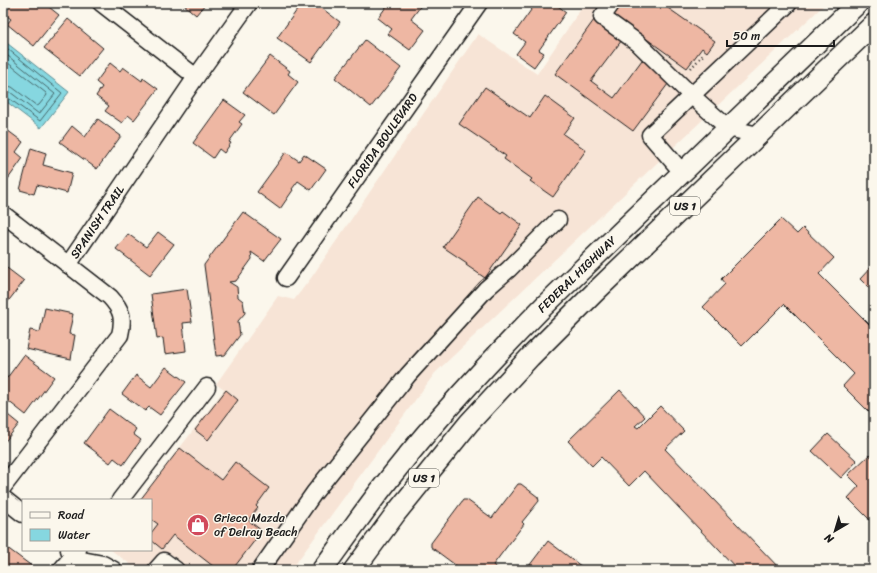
<svg xmlns="http://www.w3.org/2000/svg" width="877" height="573" font-family="Sriracha,sans-serif">
	<rect width="100%" height="100%" fill="#fbf7ec"/>
	<filter id="ink" filterUnits="userSpaceOnUse"><feTurbulence type="fractalNoise" baseFrequency=".025" numOctaves="2"/><feDisplacementMap in="SourceGraphic" scale="8" xChannelSelector="R" yChannelSelector="G"/><feConvolveMatrix kernelMatrix="1 2 1 2 8 2 1 2 1" color-interpolation-filters="sRGB"/></filter>
	<g filter="url(#ink)">
		<path fill="#f7e4d6" d="M585,3H826L435,373L291,570H138L111,550H151V500H140L224,390L216,384L278,296L294,300L311,278L478,34L537,74Z"/>
		<path fill="#86d7e0" stroke="#5c8c92" d="M3,40L69,92L41,128L3,99Z"/>
		<g fill="none" stroke-linecap="round" stroke-linejoin="round">
			<g stroke="#46676a" stroke-width="1">
				<path d="M3,45L62,93L40,121L7,97L3,96"/>
				<path d="M3,52L55,94L39,114L10,92L3,91"/>
				<path d="M3,59L46,93L47,95L39,105L37,106L12,87L3,85"/>
			</g>
		</g>
		<g fill="#eeb7a3" stroke="#1c1c1c">
			<path d="M5,3H44L59,15L34,46L7,24L11,19L3,13V5Z"/>
			<path d="M184,3H206L196,15L183,4Z"/>
			<path d="M302,3H315L340,22L311,62L277,38Z"/>
			<path d="M389,3H423L411,19L425,30L410,50L388,34L392,29L378,18Z"/>
			<path d="M536,3H554L566,12L539,50L544,53L534,67L516,54L525,42L514,34Z"/>
			<path d="M620,3H672L668,8L715,41L707,52L702,48L687,68L612,14Z"/>
			<path d="M68,19L103,48L80,76L44,48Z"/>
			<path d="M594,20L622,40L591,81L614,98L642,60L671,80L633,131L555,74Z"/>
			<path d="M365,40L401,68L371,107L335,78Z"/>
			<path d="M270,56L290,71L288,74L298,82L274,115L243,92Z"/>
			<path d="M110,63L120,71L123,67L142,81L143,78L158,89L134,120L128,115L122,123L105,111L109,106L96,96L102,87L96,82Z"/>
			<path d="M485,87L530,118L545,96L575,118L563,134L586,150L553,197L530,181L532,179L504,159L506,156L459,124Z"/>
			<path d="M224,100L245,115L239,122L242,124L229,142L231,143L224,153L219,149L213,158L193,143Z"/>
			<path d="M98,119L121,136L97,169L60,142L72,126L85,137Z"/>
			<path d="M3,127L23,142L16,152L23,158L8,179L3,176Z"/>
			<path d="M31,148L46,153L43,165L72,173L67,193L37,185L34,194L20,190Z"/>
			<path d="M286,152L299,161L304,154L326,169L311,190L298,181L292,189L293,190L280,209L257,192Z"/>
			<path d="M478,197L501,213L503,211L522,225L485,278L466,265L467,263L443,247Z"/>
			<path d="M243,212L281,239L264,261L251,252L252,259L236,281L229,282L237,287L238,297L243,301L245,313L238,321L240,335L225,355L216,356L204,265Z"/>
			<path d="M781,219L797,234L803,228L834,258L819,274L874,329V411L871,414L843,386L854,374L784,304L742,346L703,307L725,284L721,279Z"/>
			<path d="M158,232L174,244L150,275L116,249L128,234L146,247Z"/>
			<path d="M874,264V293L860,279Z"/>
			<path d="M3,265L24,281L6,304L3,301Z"/>
			<path d="M187,289L192,322L183,323L186,351L165,354L163,338L157,339L151,294Z"/>
			<path d="M45,308L73,314L69,334L75,335L71,359L26,349L30,330L40,332Z"/>
			<path d="M24,355L54,377L26,415L3,397V375L7,378Z"/>
			<path d="M166,367L186,382L160,415L149,407L145,411L122,394L136,375L151,387Z"/>
			<path d="M226,390L238,400L208,440L195,430Z"/>
			<path d="M620,390L645,417L635,426L638,428L660,406L684,431L665,449L781,570H738L644,471L629,486L601,457L592,466L568,441Z"/>
			<path d="M109,409L136,429L133,434L141,440L123,465L114,458L110,463L84,443Z"/>
			<path d="M3,411L19,424L3,444Z"/>
			<path d="M828,434L857,461L841,478L812,451Z"/>
			<path d="M180,448L221,480L235,462L269,488L256,506L258,508L248,520L262,531L232,570H218L173,535L162,549L151,540V533L158,524L151,519V500H140Z"/>
			<path d="M869,455L874,460V524L848,498L859,486L848,475Z"/>
			<path d="M518,484H521L538,497L539,501L522,522L524,524L493,565L500,570H462L431,547V543L463,500H467L492,518Z"/>
			<path d="M548,541L586,570H533L529,566Z"/>
			<path d="M6,547L37,570H3V552Z"/>
		</g>
		<g fill="none" stroke-linecap="round" stroke-linejoin="round">
			<g stroke="#1c1c1c" stroke-width="19">
				<g id="minor">
					<path d="M101,3L196,77"/>
					<path d="M612,3L602,17L638,43L691,95L728,128L758,135"/>
					<path d="M682,172L650,135L789,3"/>
					<path d="M3,214L110,297C122,310 124,318 120,335L3,487"/>
					<path id="s1" d="M68,265L196,77L249,3"/>
					<path id="s2" d="M286,278L479,3"/>
					<path d="M3,498L23,514"/>
					<path d="M120,500L207,387"/>
					<path d="M69,550L82,560L103,564L114,570"/>
					<path d="M61,570L78,550"/>
					<path d="M156,570L164,561L176,570"/>
					<path d="M260,570L314,493L408,375L486,289L509,269L558,220"/>
				</g>
			</g>
			<g stroke="#1c1c1c" stroke-width="23">
				<g id="major">
					<path id="s3" d="M322,570C341,544 360,517 379,492C429,426 487,364 544,306L858,3"/>
					<path d="M354,570L396,513L469,423L530,357L594,293L874,24"/>
				</g>
			</g>
			<path stroke="#1c1c1c" stroke-width="2.5" stroke-dasharray="1 3" stroke-linecap="butt" d="M691,68L704,54"/>
			<use href="#minor" stroke="#fbf7ec" stroke-width="16"/>
			<use href="#major" stroke="#fbf7ec" stroke-width="20"/>
		</g>
	</g>
	<defs>
		<g id="shop-disc" transform="scale(1.15)"><circle r="9.5" fill="#d1495b" stroke="#fbf7ec"/><path d="M-5-2.5h2.3a2.7 3.5 0 0 1 5.4 0H5L5.5 6h-11ZM-1.5-2.5h3a1.5 2.3 0 0 0-3 0Z" fill="#fff"/></g>
	</defs>
	<g fill-rule="evenodd">
		<use href="#shop-disc" x="198" y="525"/>
	</g>
	<g text-anchor="middle" stroke-width="3" stroke-linejoin="round" paint-order="stroke">
		<g fill="#fbf7ec" stroke="#5f5e5a" stroke-width="1">
			<rect x="670" y="197" width="30" height="18" rx="3"/>
			<rect x="409" y="469" width="30" height="18" rx="3"/>
		</g>
		<g font-size="11" font-weight="bold" fill="#1c1c1c">
			<text x="685" y="210">US 1</text>
			<text x="424" y="482">US 1</text>
		</g>
		<g font-size="12" fill="#1c1c1c" stroke="#fbf7ec">
			<text dy="4" stroke="none"><textPath href="#s2" startOffset="168">FLORIDA BOULEVARD</textPath></text>
			<text dy="4" stroke="none"><textPath href="#s1" startOffset="52">SPANISH TRAIL</textPath></text>
			<text dy="4" stroke="none"><textPath href="#s3" startOffset="391">FEDERAL HIGHWAY</textPath></text>
		</g>
		<g font-size="12" fill="#1c1c1c" stroke="#fbf7ec" text-anchor="start">
			<text x="214" y="522">Grieco Mazda<tspan x="214" dy="14">of Delray Beach</tspan></text>
		</g>
	</g>
	<rect width="877" height="573" fill="none" stroke="#fbf7ec" stroke-width="16"/>
	<rect x="8" y="8" width="861" height="557" fill="none" stroke="#1c1c1c" stroke-width="1.5" filter="url(#ink)"/>
	<rect x="22" y="499" width="130" height="52" fill="#fbf7ec" stroke="#a29f99"/>
	<rect x="30" y="512" width="20" height="6" fill="#fbf7ec" stroke="#a29f99"/>
	<text x="58" y="519" font-size="12" fill="#1c1c1c">Road</text>
	<rect x="30" y="529" width="20" height="12" fill="#86d7e0" stroke="#a29f99"/>
	<text x="58" y="539" font-size="12" fill="#1c1c1c">Water</text>
	<g transform="translate(835 531) rotate(218)" stroke="#fbf7ec" stroke-width="3" paint-order="stroke">
	<path d="M0-3L7 15L0 10L-7 15Z" fill="#1c1c1c"/>
	<text y="-6" font-size="11" font-weight="bold" text-anchor="middle" fill="#1c1c1c">N</text>
	</g>
	<path d="M727 40v6h107v-6" fill="none" stroke="#1c1c1c" stroke-width="2"/>
	<text x="733" y="40" font-size="12" fill="#1c1c1c" stroke="#fbf7ec" stroke-width="3" paint-order="stroke">50 m</text>
</svg>
